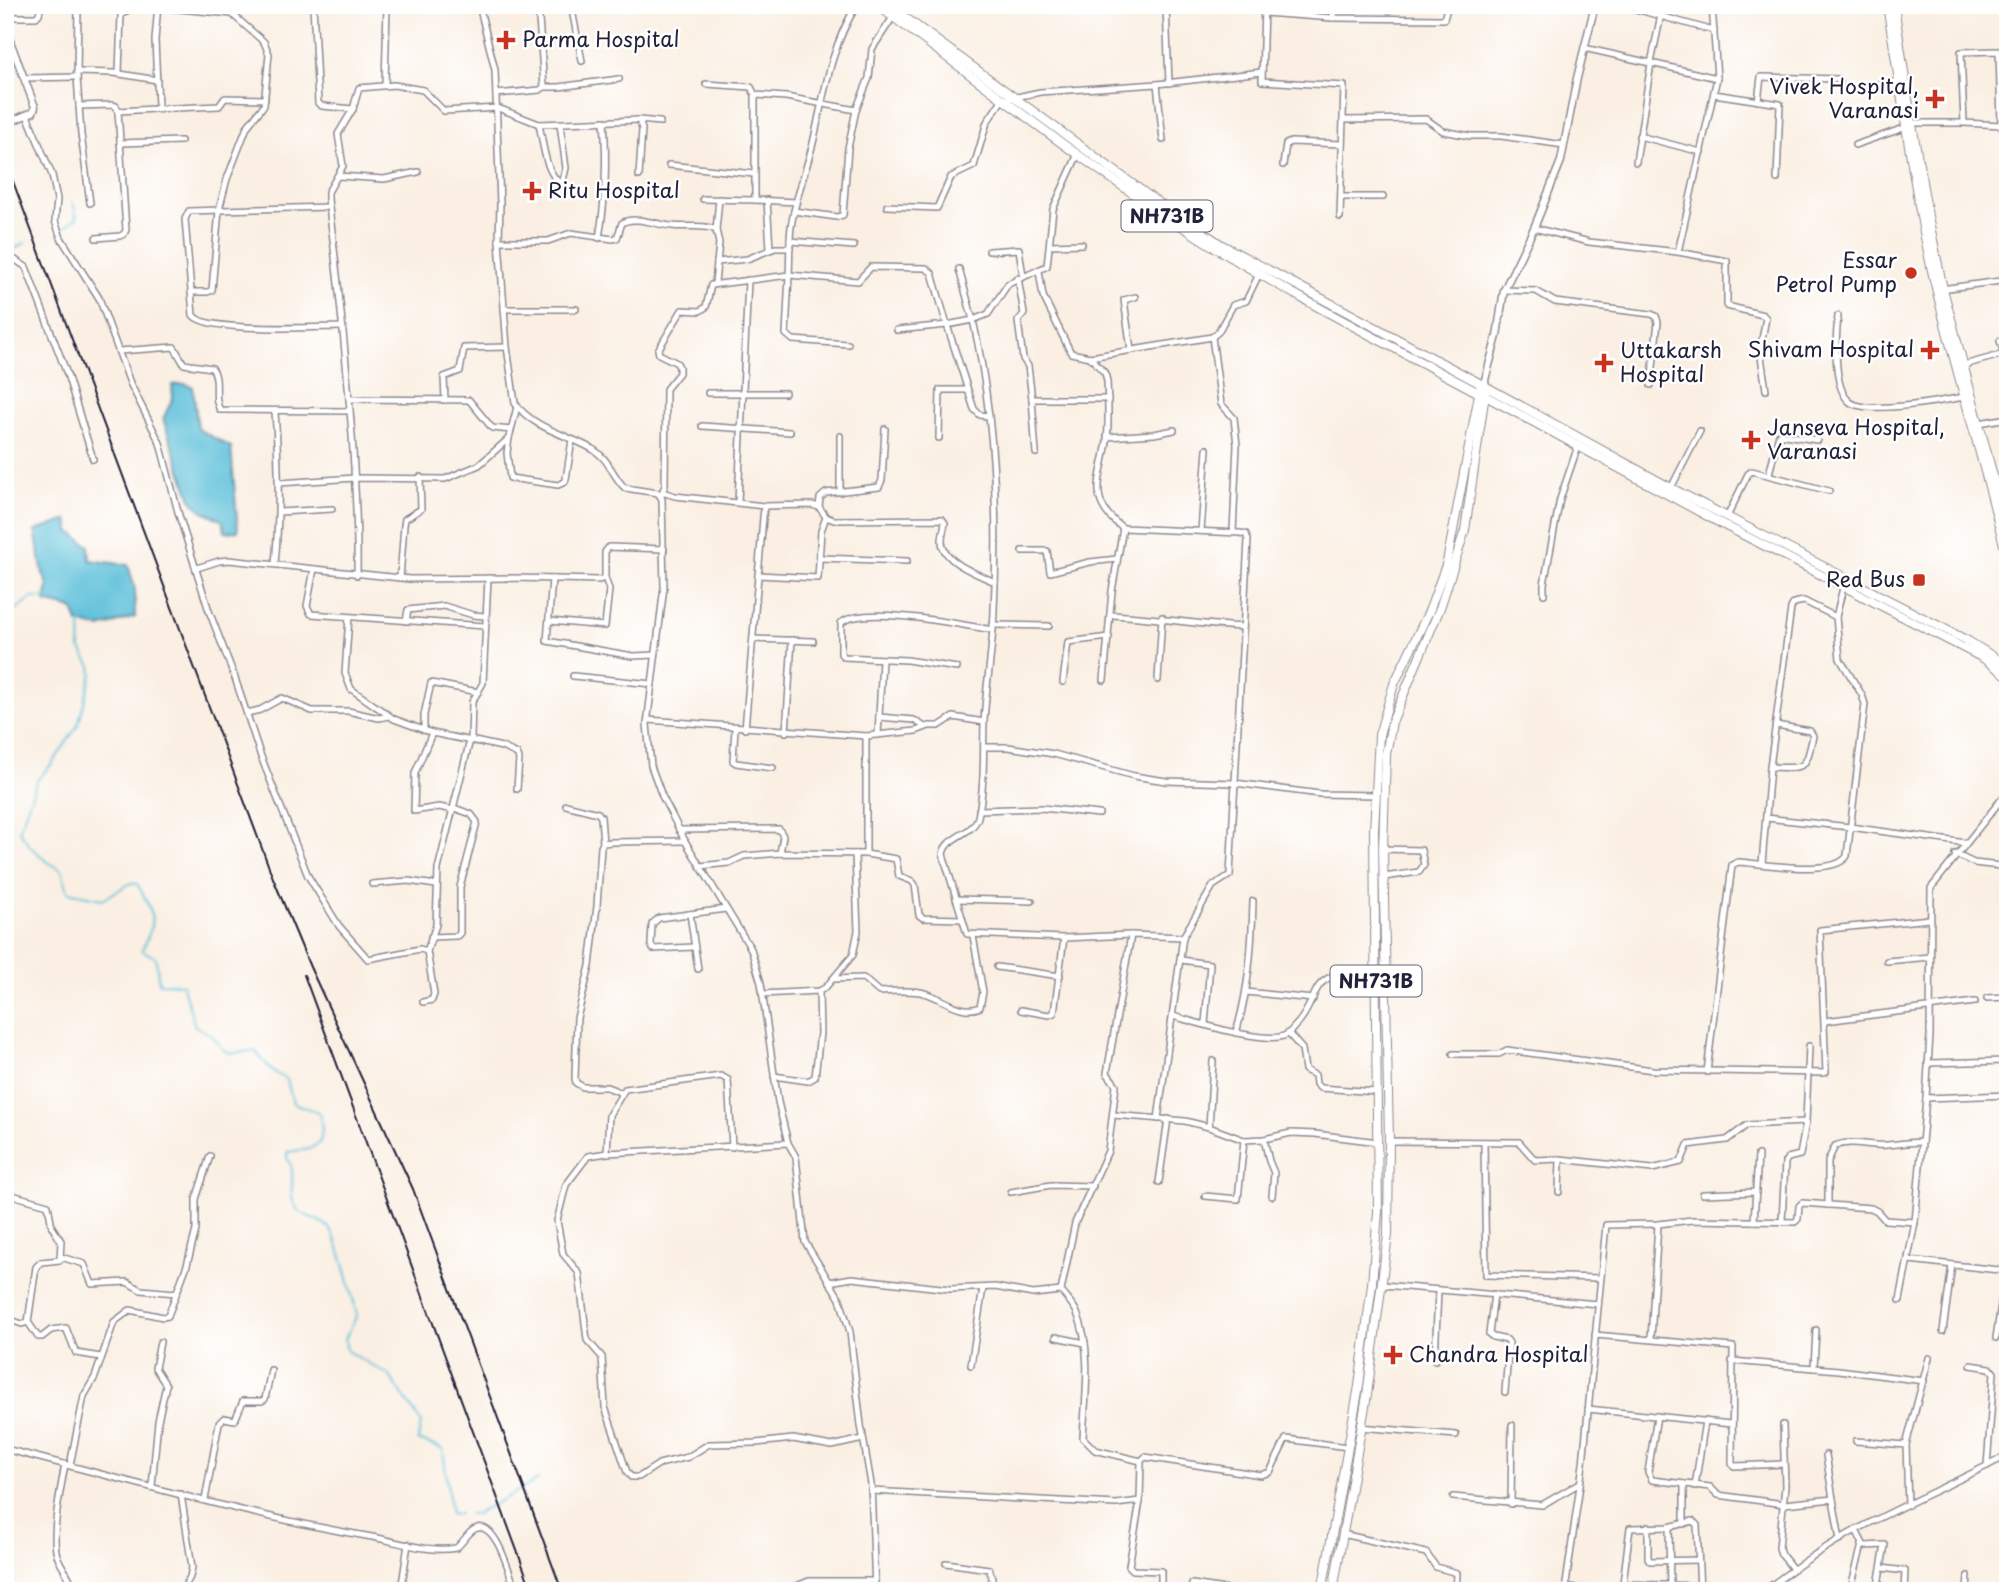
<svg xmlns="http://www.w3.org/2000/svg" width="2013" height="1596" font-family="'Playpen Sans',sans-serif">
	<rect width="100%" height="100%" fill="#fff"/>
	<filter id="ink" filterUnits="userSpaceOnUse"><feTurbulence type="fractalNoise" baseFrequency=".0143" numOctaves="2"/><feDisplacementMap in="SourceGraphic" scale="14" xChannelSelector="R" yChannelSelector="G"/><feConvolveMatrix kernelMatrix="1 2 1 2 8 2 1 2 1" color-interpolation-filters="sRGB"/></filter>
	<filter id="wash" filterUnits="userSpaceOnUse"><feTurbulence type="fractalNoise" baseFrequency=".00686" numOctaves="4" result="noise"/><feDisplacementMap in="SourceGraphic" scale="28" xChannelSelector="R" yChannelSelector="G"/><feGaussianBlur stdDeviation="1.57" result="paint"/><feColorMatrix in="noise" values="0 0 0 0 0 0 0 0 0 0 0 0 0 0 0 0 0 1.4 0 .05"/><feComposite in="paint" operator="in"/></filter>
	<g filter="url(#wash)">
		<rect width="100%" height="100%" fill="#faefe2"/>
		<g fill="#5bbfd9" stroke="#3e708a" stroke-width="2">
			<path d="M185,384L193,387L198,429L231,447L238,531L225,532L223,521L201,510L191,499L163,419L173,398L172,385Z"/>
			<path d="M68,520L70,531L89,546L90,560L128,565L135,589V617L100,628L78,623L73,609L45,602L48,585L43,574L35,531Z"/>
		</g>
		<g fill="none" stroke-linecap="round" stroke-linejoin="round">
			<g stroke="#5bbfd9" stroke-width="2">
				<path d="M61,230L77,218L73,202"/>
				<path d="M10,254L14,249L25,243"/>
				<path d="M5,618L32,598H47"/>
				<path d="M81,622L80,648L91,666L92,673L78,725L52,764L37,780L19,831L31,847L48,862L62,870L68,892L103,899L131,883L137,884C154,912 157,921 142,950L156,958L159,983L182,984L195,1026L213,1036L223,1050L231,1053L255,1051L272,1071L287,1080L293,1103L320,1113L322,1130L320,1142L310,1149L287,1152V1158C299,1173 285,1193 297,1209C304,1218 322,1219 329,1228C342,1245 351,1293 357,1315L345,1339L347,1351L389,1375L421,1422L418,1440L443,1449L451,1515L459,1514"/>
				<path d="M469,1514H476L538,1480"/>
			</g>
		</g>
	</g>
	<g filter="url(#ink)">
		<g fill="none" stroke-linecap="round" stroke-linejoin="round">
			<g stroke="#8e888e" stroke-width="8">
				<g id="minor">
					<path d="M78,5L77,77L81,134L90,203"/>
					<path d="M313,5L318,103L322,106L353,109"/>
					<path d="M479,5L495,70L500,204L499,241L507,347L515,403C533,429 569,435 594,450C609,459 613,477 625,488L658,493L662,499L664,587L647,724L651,766L662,796L685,841L751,949L761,983L778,1102L788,1143L796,1157L805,1242L840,1299L850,1332L861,1425L871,1484L875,1591"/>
					<path d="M571,5L582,61"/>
					<path d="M1264,5L1262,81L1344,86L1340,217"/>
					<path d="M1621,5L1714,31"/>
					<path d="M1812,5H1841"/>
					<path d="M1166,6L1169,83"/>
					<path d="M158,7L232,14L264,42L269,54L264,105L247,127L227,179L219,210L212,290L208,292H191"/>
					<path d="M1264,13L1333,18L1444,19L1448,5"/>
					<path d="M5,17H36L39,14L41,5"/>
					<path d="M1333,18L1334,5"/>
					<path d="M1584,48L1717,78"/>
					<path d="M77,72L114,73L157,80"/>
					<path d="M119,73L121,15L134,5"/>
					<path d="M25,78L77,77"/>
					<path d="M706,84L751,87L755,95"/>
					<path d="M1157,84L1163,140"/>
					<path d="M385,85L387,5"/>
					<path d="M544,87H559L619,79"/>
					<path d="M496,94L540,90L544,87L538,5"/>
					<path d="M1714,94L1780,104L1777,179"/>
					<path d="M1758,101L1761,77L1838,79L1842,90L1900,81"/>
					<path d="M79,106L112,105L116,106L118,111L126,230L124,234L120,236L96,238"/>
					<path d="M155,109L219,106L225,98L265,99"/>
					<path d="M118,111L155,109L158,106L155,40L158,5"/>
					<path d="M27,115L52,175L57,199L55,221L61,238L99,298L130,383L160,443L178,512L209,611L235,678L260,754L308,876L339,926L368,959L420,949L427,951L434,994L432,1000L423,1002"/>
					<path d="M639,120L660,122"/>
					<path d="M1343,120L1426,119L1443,131L1470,136H1501L1564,145"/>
					<path d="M1912,123H1964L2001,125L1999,51L1961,52L1964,123"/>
					<path d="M539,124C543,142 545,175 562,184L566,168L560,124"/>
					<path d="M1639,136L1701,152"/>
					<path d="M120,143L181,141"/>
					<path d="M1855,145L1907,127"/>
					<path d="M1078,154L1053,209L1047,266L1008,284L988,314L973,320C994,414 999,514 994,610C993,648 986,685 984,722C983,754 985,785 978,817C973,835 946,836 943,854L967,934L1064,938L1131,935"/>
					<path d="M1636,162L1651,63L1663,5"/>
					<path d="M669,165L754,174"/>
					<path d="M1283,165L1286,144L1291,142L1342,144"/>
					<path d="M338,176L384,179L418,172"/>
					<path d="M1341,197H1383"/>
					<path d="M703,199L755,200"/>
					<path d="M767,200L770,249"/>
					<path d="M797,202L755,200V95L786,97L856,110"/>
					<path d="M887,206L937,208L951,177L974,166L987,122L1002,100L1040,92L1157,84L1262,72"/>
					<path d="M329,207L189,211L185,219L193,315C204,333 318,327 343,327"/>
					<path d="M794,211L837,217L843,215L848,148L856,110L869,78L872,49L893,17"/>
					<path d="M1534,228L1589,242L1678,252L1727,261V306L1763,315L1766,318L1760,350L1766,390"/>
					<path d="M716,230L719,199"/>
					<path d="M599,238C606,198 607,161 604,121"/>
					<path d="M499,241H548L571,233L613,239L617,238L622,223C634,215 657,225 672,226C686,228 704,224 716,230L719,243L715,283"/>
					<path d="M790,241L854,246"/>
					<path d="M1050,245L1082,244"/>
					<path d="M989,251L1019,249L1023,276"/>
					<path d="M1678,252L1717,78L1712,5"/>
					<path d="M5,253L26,267L67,374L93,459"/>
					<path d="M717,262L747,259L775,248H790"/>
					<path d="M1039,271L1043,296L1071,353L1090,357L1212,337L1218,332L1233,305L1246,301L1259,274"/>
					<path d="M1018,278L1024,314L1018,321L1023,359L1028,366L1032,399"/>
					<path d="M1941,289L2008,280"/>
					<path d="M1504,290L1536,291L1555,302L1651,314L1656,316L1658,322L1651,385"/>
					<path d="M504,309H576"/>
					<path d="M1838,316C1836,336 1832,388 1850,402C1867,415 1942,401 1964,397"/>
					<path d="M897,330L947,325L974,409L980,415L988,416"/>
					<path d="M1212,337L1221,404L1234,418L1237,445L1233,532"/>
					<path d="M2000,341L2008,365"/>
					<path d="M848,344L793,340L786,334L789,275L858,281L871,267L926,268L932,273L947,325L973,320L959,269"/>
					<path d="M1131,350L1124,300L1135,297"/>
					<path d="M119,351L174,347L184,364L212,368C221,380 212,397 220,410L350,411"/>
					<path d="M1964,365L2004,354"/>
					<path d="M708,393H785"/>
					<path d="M349,399L469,400L492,428L511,430"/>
					<path d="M445,400L444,377L460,371L464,348L507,347"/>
					<path d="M275,412C279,463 280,512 275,564"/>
					<path d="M1979,423L2008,418"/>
					<path d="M702,426L790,432"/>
					<path d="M840,436V492"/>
					<path d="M1107,437L1154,434L1174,430"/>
					<path d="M509,438L507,453L510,478L558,485L565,482L566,479L572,440"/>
					<path d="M939,438L940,390H966"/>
					<path d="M1036,453L1032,399H1108"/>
					<path d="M1769,474L1779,434L1817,440"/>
					<path d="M279,483L355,478L445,479L479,465L506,441L509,438L517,407"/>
					<path d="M1671,488L1700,431"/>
					<path d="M662,492L675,496L764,506L812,505L819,507L826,517L834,520L942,519L945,523C944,529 942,535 942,541C942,562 979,575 995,582"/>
					<path d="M661,496L665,485L666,389L679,373V367L677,363L659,354L658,350L682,310L700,311L706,307L711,285L789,275C790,259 789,243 791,227C795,199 806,171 813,143C824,96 830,47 857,5"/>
					<path d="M738,502L748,280"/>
					<path d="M819,507L820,498L826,493L879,487L882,480L885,429"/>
					<path d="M279,512L332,509"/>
					<path d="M1727,517L1748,474L1752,471L1829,491"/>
					<path d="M1201,531L1207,449"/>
					<path d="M1022,551H1047L1050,572L1090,562L1117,559"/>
					<path d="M820,558L907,561"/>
					<path d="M197,568L219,561L229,560L410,579L514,578L599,580L605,578V552L609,547L664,549"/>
					<path d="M314,569L307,606L311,614L485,626"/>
					<path d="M357,575C358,528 355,481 352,435C346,356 338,277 328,199V192L343,166L338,134L353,109L359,88L394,85L423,90L444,111L498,108L539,124L639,120L642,129L639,176"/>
					<path d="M758,575L818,578L821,531L826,517"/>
					<path d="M400,578L404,525L405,519L421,509L420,477"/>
					<path d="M552,579L547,641L633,656L655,655"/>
					<path d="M1544,594V584L1560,499L1578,446"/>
					<path d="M1110,615C1155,617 1199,625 1243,627"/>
					<path d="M349,617L345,673L351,689L394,719L432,733L467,740L469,744L438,869L436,925L427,951"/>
					<path d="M406,621L408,610L444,606L473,615L485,616"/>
					<path d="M550,621L605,626L609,589L605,578"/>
					<path d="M993,625L1049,626"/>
					<path d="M753,639L813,641"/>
					<path d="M957,668L907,660L844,657L841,654V623C863,604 963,625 993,630"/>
					<path d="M573,676L652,684"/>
					<path d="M1104,680L1112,591L1123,528"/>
					<path d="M1158,680L1162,617"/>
					<path d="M1063,682L1068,642L1109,637"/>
					<path d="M247,713L260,710L282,698L312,711H348L379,718L389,716"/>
					<path d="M879,717L914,720L925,727"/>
					<path d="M648,720L866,736L916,731L929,726H939L953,717L984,722"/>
					<path d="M735,728L733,761L736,763L773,768"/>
					<path d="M745,729L764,506"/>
					<path d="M424,730V715L431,683L478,692"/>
					<path d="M786,732L792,640"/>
					<path d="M432,733L415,773L414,811L439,807L453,810"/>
					<path d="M878,735L882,660"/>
					<path d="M471,739L472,702L483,683L488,578"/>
					<path d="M470,740L502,747L517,754L519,759L517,789"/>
					<path d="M985,747H1008L1054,754L1134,776L1166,781L1235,783L1320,794L1375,795"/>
					<path d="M1770,767C1806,768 1805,771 1813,736L1810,731L1776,725"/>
					<path d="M566,805L598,813L601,817L603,843"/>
					<path d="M979,810L1042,808L1099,814"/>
					<path d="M1766,818L1850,827L1966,843"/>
					<path d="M679,830L779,829L783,836L780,853"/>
					<path d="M1383,849L1421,850L1424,865L1419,872L1384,877"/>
					<path d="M866,854V736"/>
					<path d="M1955,854L1974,863L2008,867"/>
					<path d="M1762,864L1770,767L1791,608L1794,603L1804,601L1836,617"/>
					<path d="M700,866L729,863L744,856L780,853L866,854L896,859L899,876L912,881L915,885L919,915L923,918L962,919"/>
					<path d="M372,884L408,881L436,885"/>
					<path d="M956,899L1032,901"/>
					<path d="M690,914L698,969"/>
					<path d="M431,937L457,936L460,933V887L477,822L471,814L454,808"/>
					<path d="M694,947L653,949L651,945L652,924L659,918L726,909"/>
					<path d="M1181,960L1210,964L1205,1024"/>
					<path d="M1887,961L1930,957"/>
					<path d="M997,967L1060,976"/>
					<path d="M833,979L863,978L879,992C893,991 906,990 920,992C940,995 960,1016 980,1007L983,992L973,936"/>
					<path d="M1246,992L1313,999"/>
					<path d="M762,994L819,991L825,988L853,955L858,931L855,854"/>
					<path d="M1987,998L2008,997"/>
					<path d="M1021,1010L1049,1015L1054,1013L1064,938"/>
					<path d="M1173,1016C1195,1022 1267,1045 1286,1035C1290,1033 1294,1027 1297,1024C1308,1013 1311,998 1319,986C1331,970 1358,972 1375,972"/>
					<path d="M1825,1021L1975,1002"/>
					<path d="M1236,1033C1249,989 1252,947 1253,901"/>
					<path d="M1288,1033L1302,1049L1305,1070L1315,1075L1316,1084L1320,1088L1377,1092"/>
					<path d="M1453,1054H1499L1507,1050L1653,1070L1824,1073L1826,1072L1820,930L1930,919"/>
					<path d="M1928,1063L2008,1061"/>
					<path d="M1707,1072L1732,865L1738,862C1761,863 1834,877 1847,856L1865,704L1862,695L1840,659L1836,617L1845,579"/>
					<path d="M774,1076L808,1081L815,1077L820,1033L819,991"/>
					<path d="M622,1093L607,1087H583L576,1083L575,1078L577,1018L590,966L597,906L601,847L603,843L611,842L685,841"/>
					<path d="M1926,1098L2008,1095"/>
					<path d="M1113,1115L1185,1121L1209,1127L1244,1140L1264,1139L1291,1133L1315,1134L1378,1142"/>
					<path d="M1158,1119L1183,937"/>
					<path d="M1209,1127L1213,1061"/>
					<path d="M1264,1139L1269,1161L1274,1173L1272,1196"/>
					<path d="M1389,1141L1519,1142L1535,1160L1560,1159L1559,1192"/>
					<path d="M1484,1142L1486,1275L1600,1278"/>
					<path d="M788,1143L607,1153L588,1156L566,1185L557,1221L563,1254L579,1273L587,1340L602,1357L605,1407L627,1472L631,1477H639L659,1464L688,1457L709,1444L756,1443L793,1439L832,1446L863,1439"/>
					<path d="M607,1153L609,1115L625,1089L721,1076L728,1080L732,1147"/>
					<path d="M1560,1159L1652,1169L1681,1162L1688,1145L1727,1140L1747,1125L1806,1122"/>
					<path d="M1159,1182L1168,1119"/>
					<path d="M1011,1192L1051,1185L1093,1186"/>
					<path d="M5,1193L48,1205L52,1227L61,1241L60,1260L41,1262L36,1267L28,1322L22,1324L5,1318"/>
					<path d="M1703,1194L1756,1192"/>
					<path d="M1205,1196L1238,1199L1244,1140"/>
					<path d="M1828,1205V1161L1835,1146C1851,1139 1871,1147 1887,1145C1899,1144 1910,1142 1922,1142"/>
					<path d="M1754,1221L1758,1155"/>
					<path d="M1782,1222L1785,1162L1788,1158L1800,1155L1806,1122L1809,1046"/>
					<path d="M61,1257L84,1264L92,1284L127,1282L141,1290L176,1293"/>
					<path d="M1909,1260L2008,1271"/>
					<path d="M829,1282L852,1278L950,1289L995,1287L1033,1294L1061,1291C1066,1298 1074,1305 1077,1313C1093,1350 1085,1398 1083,1438L1095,1450L1141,1461"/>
					<path d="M1383,1285L1598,1304"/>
					<path d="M1061,1291L1075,1223L1108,1151L1116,1085L1107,1073L1131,935L1183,937L1213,886L1230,875L1248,540L1246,534L1240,533L1123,528C1085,501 1102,479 1107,441C1109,422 1108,401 1107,381L1105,373L1090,357"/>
					<path d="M1494,1294L1489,1334L1493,1337L1507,1340L1509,1343L1505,1392"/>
					<path d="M1900,1300L1915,1222L1926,1098L1930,1035L1931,888L2008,791"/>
					<path d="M28,1322L38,1337H42L51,1330L66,1328L76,1353L101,1357"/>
					<path d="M1943,1331L1952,1265"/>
					<path d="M1595,1335L1733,1347L1732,1464L1734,1466L1784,1464"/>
					<path d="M1056,1337L1085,1343"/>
					<path d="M1996,1338L2006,1271"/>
					<path d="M1651,1339L1658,1224"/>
					<path d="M1435,1360L1438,1291"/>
					<path d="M1732,1361L1839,1370L1924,1381"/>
					<path d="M971,1365L983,1288"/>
					<path d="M1971,1365L1990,1368L1994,1373L1987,1466"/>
					<path d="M1814,1368L1816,1330"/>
					<path d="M1588,1409L1731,1424"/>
					<path d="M1657,1416L1648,1472L1652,1480L1710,1487L1718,1495L1784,1504L1833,1499L1840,1540"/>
					<path d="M1783,1425L1785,1486L1779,1548L1781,1554L1793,1569"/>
					<path d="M1360,1427L1456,1435"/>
					<path d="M1856,1441L1906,1445"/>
					<path d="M5,1449C127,1480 248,1516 372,1537C399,1542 428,1553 456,1548C463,1543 467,1533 475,1529C496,1518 510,1576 516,1591"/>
					<path d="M1826,1455L1833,1499"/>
					<path d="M65,1464C61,1488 52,1528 56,1551C58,1566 72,1575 73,1591"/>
					<path d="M70,1465L84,1396L95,1377L114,1322L130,1310L163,1317L168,1316L169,1313L187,1265L196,1230V1199L210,1156"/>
					<path d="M152,1486L158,1421L166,1385L155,1368L160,1342"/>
					<path d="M1695,1486L1705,1421"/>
					<path d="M871,1491L1116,1504L1140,1501"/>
					<path d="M181,1494L192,1567L190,1577L182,1591"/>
					<path d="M1453,1497L1542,1505L1580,1483"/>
					<path d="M205,1500L219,1423L224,1418L235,1420L243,1401H262L265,1399L271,1370"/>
					<path d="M1511,1504L1512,1425"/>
					<path d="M1908,1505L1906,1445L1929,1358"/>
					<path d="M1684,1524V1484"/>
					<path d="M1648,1526V1558L1650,1561L1698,1560"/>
					<path d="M1669,1527L1670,1591"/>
					<path d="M1856,1530L1864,1546L1885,1545L1877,1591"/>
					<path d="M1342,1534L1426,1553L1436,1567L1457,1573L1456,1591"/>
					<path d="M946,1563L989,1569L992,1577L991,1591"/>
					<path d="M1882,1568L1905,1571L1904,1591"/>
					<path d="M1622,1584L1699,1586"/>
					<path d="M1567,1586L1587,1591"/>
					<path d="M1132,1590L1142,1591"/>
					<path d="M401,1591L408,1544"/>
					<path d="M784,1591L809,1581H875"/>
					<path d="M1161,1591V1571L1133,1570L1129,1566L1140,1501L1141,1461L1145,1457L1261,1475L1270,1472L1286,1439L1348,1447"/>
					<path d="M1191,1591L1192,1584L1237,1591"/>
					<path d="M1565,1591L1583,1464L1606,1225L1658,1224L1692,1220L1795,1222L1798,1219L1799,1206L1802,1203L1871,1208L1877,1211L1885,1220L1915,1222"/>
					<path d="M1622,1591L1630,1528L1669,1527L1693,1521L1697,1525L1700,1591"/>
					<path d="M1764,1591C1794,1568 1826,1546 1858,1529C1907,1503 1959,1481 2008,1455"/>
					<path d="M1850,1591L1862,1545"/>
					<path d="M1967,1591L1968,1576"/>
				</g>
			</g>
			<g stroke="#8e888e" stroke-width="9">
				<g id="tertiary">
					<path d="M5,28L35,107L33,112L5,124"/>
					<path d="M1486,387L1485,380L1497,336L1504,290L1534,228L1561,161L1577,78L1595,5"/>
				</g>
			</g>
			<g stroke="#8e888e" stroke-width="10">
				<g id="primary">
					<path d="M1887,5C1904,105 1915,206 1940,304C1961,390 1988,475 2008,562"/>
					<path d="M1894,5L1909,106"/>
					<path d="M1911,119L1928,216L1943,289L2008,532"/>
					<path d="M1483,385L1671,488L1968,641L2008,666"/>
					<path d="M1480,393L1724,525L1983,658L2008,676"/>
				</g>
			</g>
			<g stroke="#8e888e" stroke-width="10">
				<g id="trunk">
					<path d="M877,5C984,84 1088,167 1200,238C1288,294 1386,343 1479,393"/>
					<path d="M888,5L1153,199L1222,245L1481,384L1447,562L1430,609L1394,684L1379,735L1374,831L1378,1212L1372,1284L1359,1386L1322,1591"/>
					<path d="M1333,1591L1367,1395L1388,1235L1389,1141L1383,849L1386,754L1392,722L1440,608L1465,530L1486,387"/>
				</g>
			</g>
			<use href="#minor" stroke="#fff" stroke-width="5"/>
			<use href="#tertiary" stroke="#fff" stroke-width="6"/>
			<use href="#primary" stroke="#fff" stroke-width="8"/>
			<use href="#trunk" stroke="#fff" stroke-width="8"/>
			<g stroke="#22223b" stroke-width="2">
				<path d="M5,160L273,878L310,967L413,1189L562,1591"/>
				<path d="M304,975L532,1591"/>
			</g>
		</g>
	</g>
	<g fill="#c8321e" stroke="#fff" stroke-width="2.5">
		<path d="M502.5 29.5h7v7h7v7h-7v7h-7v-7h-7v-7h7z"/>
		<path d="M1931.5 88.5h7v7h7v7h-7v7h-7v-7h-7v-7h7z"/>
		<path d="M528.5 180.5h7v7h7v7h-7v7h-7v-7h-7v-7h7z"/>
		<circle cx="1911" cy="273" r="7"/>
		<path d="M1926.5 339.5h7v7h7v7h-7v7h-7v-7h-7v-7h7z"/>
		<path d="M1600.5 352.5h7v7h7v7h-7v7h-7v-7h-7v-7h7z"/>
		<path d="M1747.5 429.5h7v7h7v7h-7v7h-7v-7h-7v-7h7z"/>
		<rect x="1912" y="573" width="14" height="14" rx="3.5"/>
		<path d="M1389.5 1344.5h7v7h7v7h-7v7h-7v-7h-7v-7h7z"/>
	</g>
	<g text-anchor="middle" stroke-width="5" stroke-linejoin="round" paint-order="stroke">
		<g fill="#fff" stroke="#646476" stroke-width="2">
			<rect x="1121.5" y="200.5" width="91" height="31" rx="5"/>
			<rect x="1330.5" y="965.5" width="91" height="31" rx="5"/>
		</g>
		<g font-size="19" font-weight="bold" fill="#22223b">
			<text x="1167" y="223">NH731B</text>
			<text x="1376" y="988">NH731B</text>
		</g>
		<g font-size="21" fill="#22223b" stroke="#fff" text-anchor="start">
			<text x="522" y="47">Parma Hospital</text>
			<text x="1919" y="94" text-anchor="end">Vivek Hospital,<tspan x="1919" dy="24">Varanasi</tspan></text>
			<text x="548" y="198">Ritu Hospital</text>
			<text x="1897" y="268" text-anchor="end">Essar<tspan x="1897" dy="24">Petrol Pump</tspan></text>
			<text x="1914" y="357" text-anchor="end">Shivam Hospital</text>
			<text x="1620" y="358">Uttakarsh<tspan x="1620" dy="24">Hospital</tspan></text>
			<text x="1767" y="435">Janseva Hospital,<tspan x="1767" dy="24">Varanasi</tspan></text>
			<text x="1905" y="587" text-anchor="end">Red Bus</text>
			<text x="1409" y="1362">Chandra Hospital</text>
		</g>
	</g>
	<rect width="2013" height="1596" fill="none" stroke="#fff" stroke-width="28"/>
</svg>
